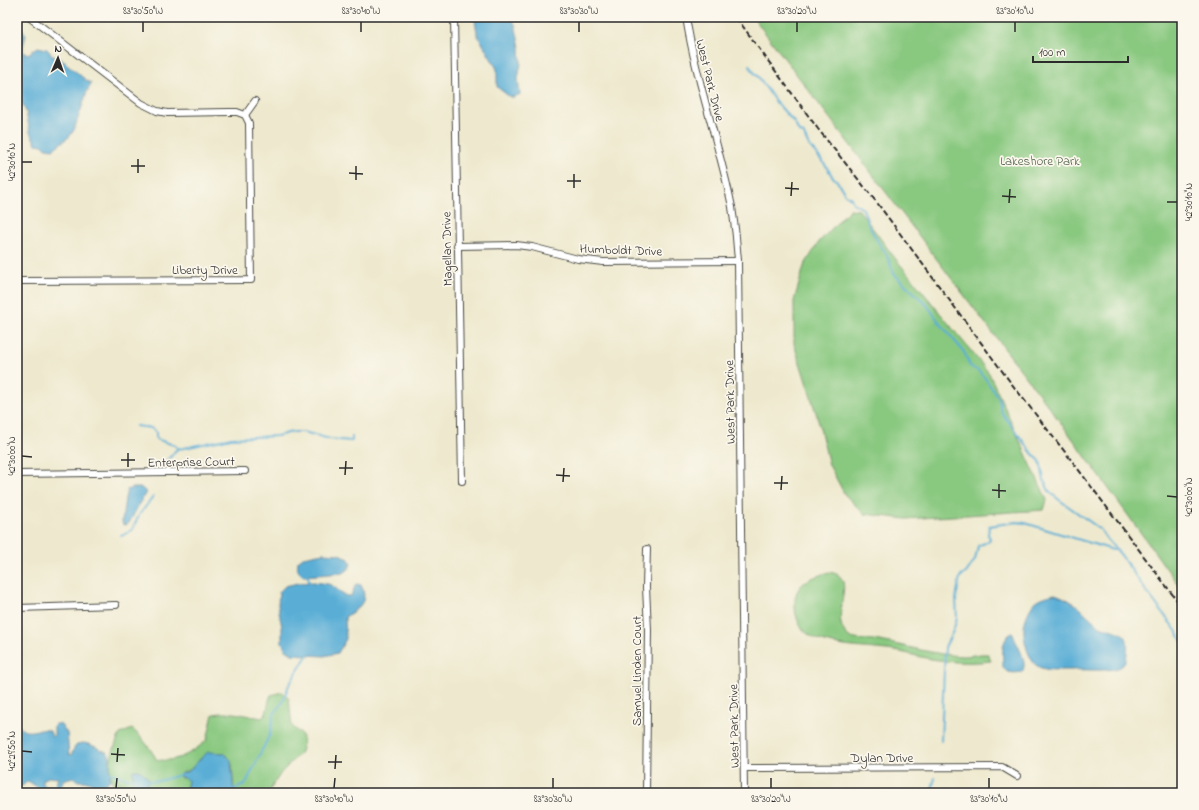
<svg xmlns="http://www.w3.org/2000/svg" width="1199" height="810" font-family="'Indie Flower',sans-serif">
	<rect width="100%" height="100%" fill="#fbf7ec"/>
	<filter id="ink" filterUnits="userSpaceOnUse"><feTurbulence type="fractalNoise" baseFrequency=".025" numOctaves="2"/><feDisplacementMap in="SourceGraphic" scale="8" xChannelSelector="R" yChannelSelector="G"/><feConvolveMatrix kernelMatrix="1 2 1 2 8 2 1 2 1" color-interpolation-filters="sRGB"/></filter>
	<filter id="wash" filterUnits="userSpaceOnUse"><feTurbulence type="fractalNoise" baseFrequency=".012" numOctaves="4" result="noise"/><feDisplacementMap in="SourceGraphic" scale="16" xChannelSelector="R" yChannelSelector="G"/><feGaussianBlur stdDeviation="0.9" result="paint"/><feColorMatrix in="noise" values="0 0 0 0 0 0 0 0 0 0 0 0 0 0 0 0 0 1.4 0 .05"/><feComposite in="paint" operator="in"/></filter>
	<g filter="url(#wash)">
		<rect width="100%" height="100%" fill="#eee9ce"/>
		<g fill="#88c87f" stroke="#5a7a55">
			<path d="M753,17H1182V590L1064,427Z"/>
			<path d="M850,209L859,210L895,258L989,373L1047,500L1044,510L906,519L864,514L845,495L829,465L817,416L794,344V301L804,266L819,242Z"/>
			<path d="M829,572C862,576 826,616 848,636C853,641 867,639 874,640C904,645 934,655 964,656C973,656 980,653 988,654L991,661C969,664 944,662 921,657C912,655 903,652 894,651C869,647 829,649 808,634C798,627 794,613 795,601C796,582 813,577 829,572Z"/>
			<path d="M283,692L289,699L292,726L302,735L303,743L301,752L281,773L268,793H234L232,764L202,757L192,769L184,772L179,775L181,778L188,779L186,793H139L144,791L146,785L145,774L138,770H133V792L137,793H117C116,785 113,785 111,778C106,766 115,745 120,734L132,729C143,738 150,748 157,760C178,762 192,753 207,740L213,714L221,713H235L262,718C269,712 267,703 271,695Z"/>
		</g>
		<g fill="#5aaed6" stroke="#426c80" fill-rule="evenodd">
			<path d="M476,17H509L515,24L520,47L521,63L518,79L520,95H517L515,97H510L497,87V69L477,34C477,28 474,23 476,17Z"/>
			<path d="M17,26L21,27L26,35L23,46V52L28,54L38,47L47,49L53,56L61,59L87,81L91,83C91,88 86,90 86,95L74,130L69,137L53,149L46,148L42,145L36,144L30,132L26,112L17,91Z"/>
			<path d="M132,488H142L146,492L129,523L125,525H123L122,522L125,498L127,490Z"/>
			<path d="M323,553L339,554L349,559L351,564L348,570L343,573L304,576C297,572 297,569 298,561L303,557Z"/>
			<path d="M314,582C320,583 326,583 331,585C339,589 341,597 351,596L356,584L361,585C369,602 359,608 345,617L346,639L338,653L324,656L292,654L286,650L282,642V628L278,605L279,592L285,586L298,583Z"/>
			<path d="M1055,594C1067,598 1078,605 1086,614C1090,617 1093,621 1097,624C1105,630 1118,629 1125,636C1128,640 1128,646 1127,651C1127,656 1126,662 1123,665C1118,671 1098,670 1090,670C1079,669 1048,672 1039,667C1029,663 1023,639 1024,629C1024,621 1028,612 1032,606C1037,598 1047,596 1055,594Z"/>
			<path d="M1011,633L1013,634C1016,645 1029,661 1022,672C1015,673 1006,674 1003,667C1003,654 1000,642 1011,633Z"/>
			<path d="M17,722C24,740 38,725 50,731L52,737L54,735V726L56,724H60L67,733L69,755L72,754C76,738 87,743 98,748C103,751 108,751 110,757V780L106,784L98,785L84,781H78L73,777L63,780L61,788L55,793H46L28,781L22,786L17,787ZM48,777L58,778L55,786L47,787L43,784V780Z"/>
			<path d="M208,752L224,753L231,760L234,793H186L188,780L179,776L180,774L189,771L202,757Z"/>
			<path d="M133,770C140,769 144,773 149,779L144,792L139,793L133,792Z"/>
		</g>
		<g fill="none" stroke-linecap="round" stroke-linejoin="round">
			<g stroke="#5aaed6" stroke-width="2">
				<path d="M749,65L752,70L760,79L775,101L794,122L799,132L803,133L808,144L824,163L832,176L837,181L845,194L851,198L853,203L863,209L869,226L878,242L886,253L894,274L927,305L939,322L964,352L970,366L978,371L985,378L999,399L1001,411L1002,413L1032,453L1040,461L1044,480L1049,491L1058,499L1100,529L1106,538L1121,555L1144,588L1177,632L1182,641"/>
				<path d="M136,426L151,428L156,432V439L174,445L178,448"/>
				<path d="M165,463L177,449L184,448L231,438L277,436L292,432H303L330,439L350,441H352V436"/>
				<path d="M121,536L132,530L139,515L153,497"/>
				<path d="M307,574L310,584"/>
				<path d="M941,741L945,647L953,631L957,618L956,599L959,581L961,576L966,573L975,560L978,546L989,541L990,538L988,535L989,526L1016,522L1025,523L1113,550H1116"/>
				<path d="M110,773L135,780"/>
				<path d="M145,781H159L179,775"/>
				<path d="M234,789L245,785L270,734L274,714L282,703L289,685L308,654"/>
				<path d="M931,793L935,778"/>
			</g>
		</g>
	</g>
	<g filter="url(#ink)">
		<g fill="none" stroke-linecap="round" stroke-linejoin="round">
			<g stroke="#484843" stroke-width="8">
				<g id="minor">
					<path d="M454,17L462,481"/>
					<path d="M686,17C696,81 719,143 732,207C735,225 737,243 738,261L744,793"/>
					<path d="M245,115L255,101"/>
					<path d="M457,246L516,245L532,247L578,259L603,262L738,261"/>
					<path d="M17,281L251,280L249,123L245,115L237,112H230L167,113L157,111L141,103L29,17"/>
					<path d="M17,474L245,471"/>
					<path d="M17,608L116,605"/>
					<path d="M744,768L1002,767L1017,776"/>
					<path d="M646,793L648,630L646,587L647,549"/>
				</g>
			</g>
			<use href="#minor" stroke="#fff" stroke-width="6"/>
			<path stroke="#2b2b2b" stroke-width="2" stroke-dasharray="6 3" stroke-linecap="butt" d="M736,17L818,129L878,204L1011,383L1072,461L1182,607"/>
		</g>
	</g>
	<path fill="none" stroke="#2b2b2b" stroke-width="1.5" d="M143,32V22M361,32V22M579,32V22M797,32V22M1015,32V22M22,162H32M131,166H145M138,173V159M349,173L363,174M356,180V166M567,181H581M574,188V174M785,188L799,189M791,196L792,182M1002,196L1016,197M1167,202H1177M1009,203L1010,189M22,456L32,457M121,460H135M128,467V453M339,468H353M345,475L346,461M556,475L570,476M563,482L564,468M774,483H788M781,490L782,476M992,490L1006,491M1167,496L1177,497M999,498V484M22,751L32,752M111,754L125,755M117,762L118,748M328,762H342M335,769L336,755M116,788L117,778M334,788L335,778M553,788V778M771,788V778M989,788V778"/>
	<g text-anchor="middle" stroke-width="3.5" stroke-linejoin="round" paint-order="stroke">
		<g font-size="13" fill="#2b2b2b" stroke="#fbf7ec">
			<text transform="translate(711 80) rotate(76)" y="5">West Park Drive</text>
			<text transform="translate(446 249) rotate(-91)" y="5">Magellan Drive</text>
			<text transform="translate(621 249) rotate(2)" y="5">Humboldt Drive</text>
			<text x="205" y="274">Liberty Drive</text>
			<text transform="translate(729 402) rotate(-91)" y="5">West Park Drive</text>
			<text transform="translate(191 461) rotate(-1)" y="5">Enterprise Court</text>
			<text transform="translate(636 671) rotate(-90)" y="5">Samuel Linden Court</text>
			<text transform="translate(733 726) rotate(-91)" y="5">West Park Drive</text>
			<text x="882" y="762">Dylan Drive</text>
		</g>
		<g font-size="13" fill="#475a44" stroke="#fbf7ec">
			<text x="1040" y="165">Lakeshore Park</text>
		</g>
	</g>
	<rect width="1199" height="810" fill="none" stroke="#fbf7ec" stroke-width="44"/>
	<g transform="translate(58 58) rotate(2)" stroke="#fbf7ec" stroke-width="3" paint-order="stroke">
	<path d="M0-3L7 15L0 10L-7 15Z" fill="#2b2b2b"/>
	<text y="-6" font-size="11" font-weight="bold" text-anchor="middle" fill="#2b2b2b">N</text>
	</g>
	<path d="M1033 56v6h95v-6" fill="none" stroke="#2b2b2b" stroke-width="2"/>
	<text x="1039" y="56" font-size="12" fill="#2b2b2b" stroke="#fbf7ec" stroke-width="3" paint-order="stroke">100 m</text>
	<rect x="22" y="22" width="1155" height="766" fill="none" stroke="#2b2b2b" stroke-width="1.5"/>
	<g font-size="10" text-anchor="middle" fill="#2b2b2b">
		<text x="143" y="14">83°30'50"W</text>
		<text x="361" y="14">83°30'40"W</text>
		<text x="579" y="14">83°30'30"W</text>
		<text x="797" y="14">83°30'20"W</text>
		<text x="1015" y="14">83°30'10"W</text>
		<text transform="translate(11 162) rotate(-90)" y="4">42°30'10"N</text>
		<text transform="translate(1188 202) rotate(-90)" y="4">42°30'10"N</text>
		<text transform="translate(11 456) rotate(-90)" y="4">42°30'00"N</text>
		<text transform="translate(1188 497) rotate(-90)" y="4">42°30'00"N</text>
		<text transform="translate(11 751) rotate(-90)" y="4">42°29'50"N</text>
		<text x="116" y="802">83°30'50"W</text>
		<text x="334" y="802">83°30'40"W</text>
		<text x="553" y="802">83°30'30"W</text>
		<text x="771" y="802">83°30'20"W</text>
		<text x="989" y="802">83°30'10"W</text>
	</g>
</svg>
